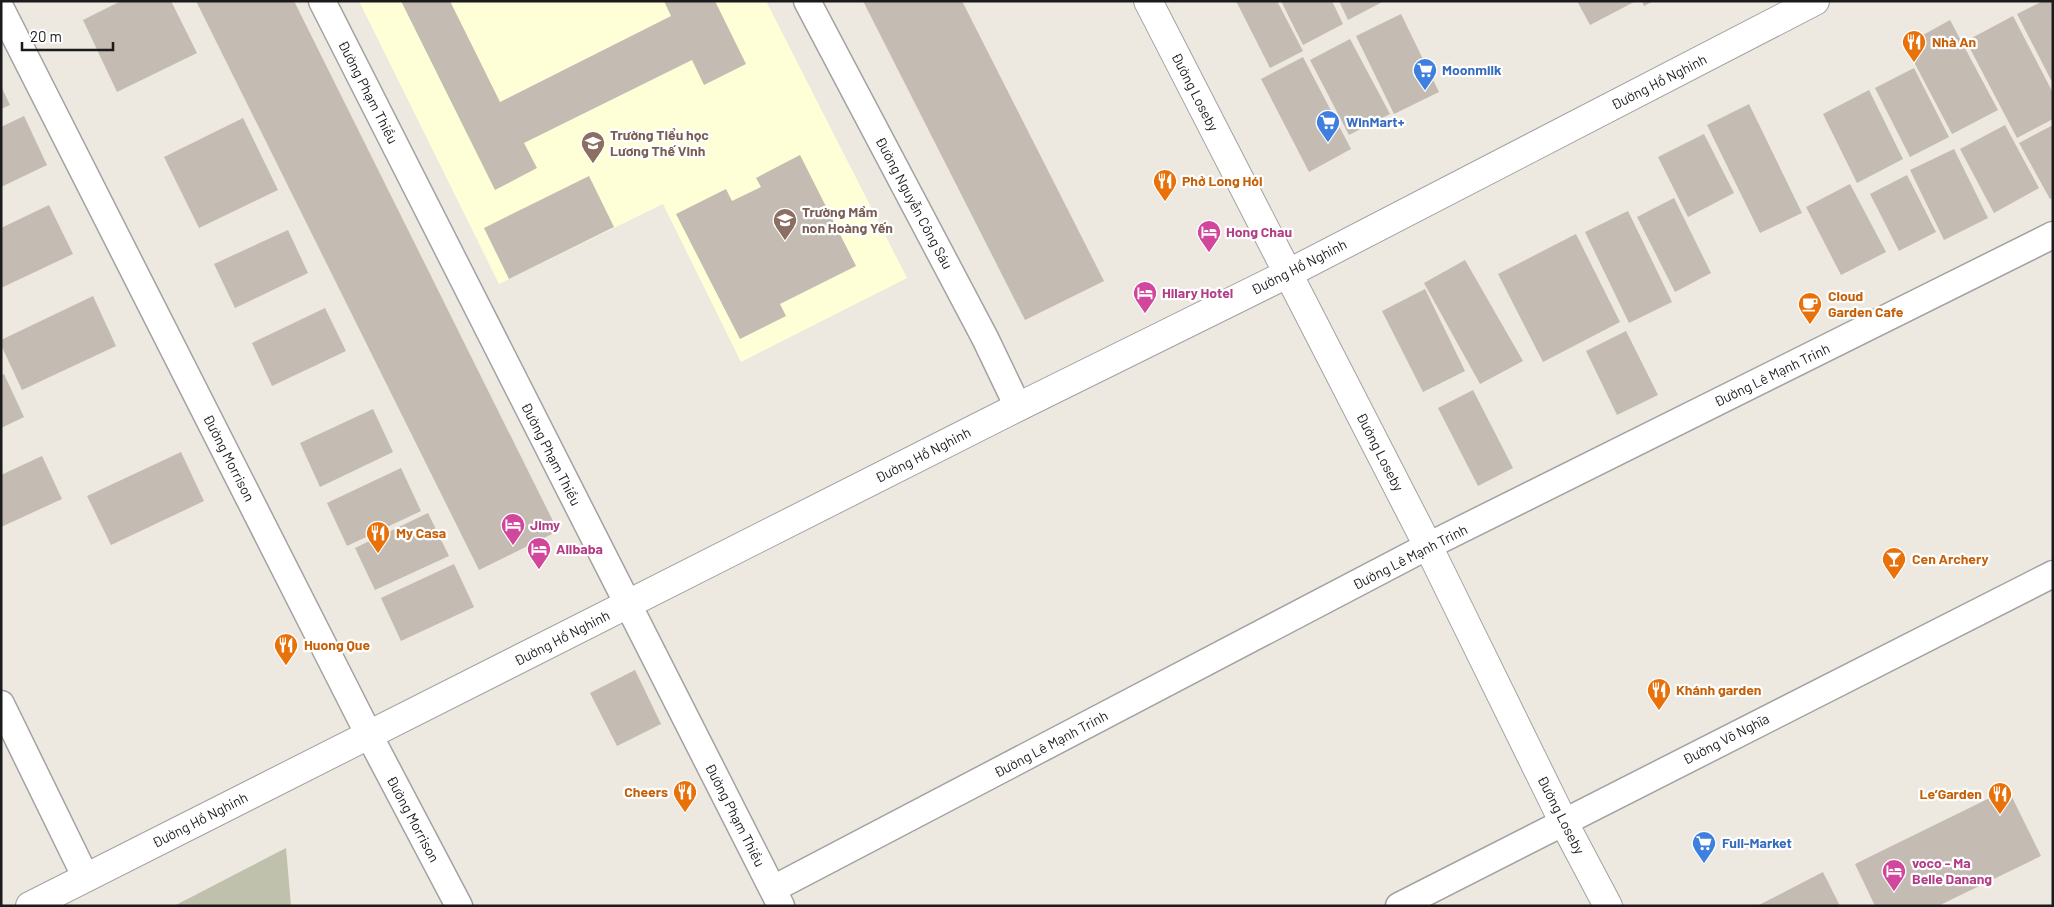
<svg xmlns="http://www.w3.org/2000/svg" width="2054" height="907" font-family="Barlow,sans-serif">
	<rect width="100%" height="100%" fill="#ede9e0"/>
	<path fill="#feffd6" d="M359,1H766L907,278L741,362L663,204L499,284Z"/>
	<path fill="#c0c1ac" d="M286,848L291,906H174Z"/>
	<g fill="#c4bbb3">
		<path d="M121,1H171L197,53L117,92L83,20Z"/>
		<path d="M196,1H294L558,531L479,570Z"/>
		<path d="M401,1H450L500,102L671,16L664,1H715L746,64L704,85L692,60L524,143L537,168L495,190Z"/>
		<path d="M863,1H962L1104,281L1025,320Z"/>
		<path d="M1236,1H1277L1303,51L1270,68Z"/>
		<path d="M1281,1H1332L1343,24L1303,45Z"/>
		<path d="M1339,1H1384L1348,20Z"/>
		<path d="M1577,1H1636L1590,25Z"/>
		<path d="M1642,1H1654L1644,6Z"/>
		<path d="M2043,1H2053V79L2051,80L2017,14Z"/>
		<path d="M1401,14L1439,92L1394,114L1356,36Z"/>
		<path d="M2013,16L2053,93V119L2017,138L1966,41Z"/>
		<path d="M1950,20L1998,110L1952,134L1905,45Z"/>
		<path d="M1350,39L1390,114L1349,135L1310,60Z"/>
		<path d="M1303,57L1351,149L1309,172L1261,79Z"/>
		<path d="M1914,68L1949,137L1910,157L1875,88Z"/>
		<path d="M1,86L10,105L1,109Z"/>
		<path d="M1869,90L1903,159L1857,183L1823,114Z"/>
		<path d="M1749,104L1802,213L1760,233L1707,125Z"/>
		<path d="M24,116L47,165L1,187V127Z"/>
		<path d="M243,118L278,190L199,228L164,157Z"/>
		<path d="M2005,125L2039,188L1994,213L1960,149Z"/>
		<path d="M2053,125V198L2050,199L2019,143Z"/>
		<path d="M1704,134L1734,193L1688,217L1658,157Z"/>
		<path d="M1954,149L1988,218L1944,240L1910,170Z"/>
		<path d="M800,155L856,266L780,304L786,316L740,339L676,214L726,189L732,201L761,187L756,178Z"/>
		<path d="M1907,175L1936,232L1899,251L1870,194Z"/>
		<path d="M589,176L614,227L509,279L484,228Z"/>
		<path d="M1850,184L1886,252L1841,275L1806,207Z"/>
		<path d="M1674,198L1711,273L1675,292L1637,217Z"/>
		<path d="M49,205L73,254L1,288V228Z"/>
		<path d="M1628,211L1672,302L1629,323L1585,232Z"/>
		<path d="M288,230L308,273L235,308L214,264Z"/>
		<path d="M1576,234L1620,322L1543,362L1498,274Z"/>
		<path d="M1465,260L1523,361L1480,384L1424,283Z"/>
		<path d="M1425,289L1465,371L1423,392L1382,311Z"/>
		<path d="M93,296L116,346L22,390L1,345V340Z"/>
		<path d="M325,308L346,351L272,386L252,343Z"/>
		<path d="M1626,331L1658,395L1617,415L1586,351Z"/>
		<path d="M4,374L24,417L1,428V375Z"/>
		<path d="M1473,390L1513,468L1478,486L1438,408Z"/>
		<path d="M373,409L393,452L320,487L300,443Z"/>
		<path d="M181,452L204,501L111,545L87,496Z"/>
		<path d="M42,456L62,499L1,527V475Z"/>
		<path d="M401,468L421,511L347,546L327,503Z"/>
		<path d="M428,513L449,556L375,590L355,548Z"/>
		<path d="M454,564L474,607L401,641L381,598Z"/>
		<path d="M635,670L661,724L617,746L590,693Z"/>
		<path d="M2008,789L2041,856L1938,906H1875L1855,864Z"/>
		<path d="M1823,872L1840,906H1757Z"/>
	</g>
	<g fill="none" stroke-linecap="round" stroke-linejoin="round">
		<g stroke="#a2a2a2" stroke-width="29">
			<g id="minor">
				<path d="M322,1L781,906"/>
				<path d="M807,1L985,338L1018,407"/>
				<path d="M1,9L369,735L459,906"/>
				<path d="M1,704L86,878"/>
				<path d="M773,889L1428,546L2053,235"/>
				<path d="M1399,906L2053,574"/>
			</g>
		</g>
		<g stroke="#a2a2a2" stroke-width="30">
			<g id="tertiary">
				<path d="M1148,1L1428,546L1563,821L1608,906"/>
				<path d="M30,906L1018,407L1289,273L1815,1"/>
			</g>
		</g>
		<use href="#minor" stroke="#fff" stroke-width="26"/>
		<use href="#tertiary" stroke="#fff" stroke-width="28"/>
	</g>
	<defs>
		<g id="restaurant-pin" transform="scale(1.25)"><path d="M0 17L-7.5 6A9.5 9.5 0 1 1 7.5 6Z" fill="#e8710a" stroke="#fff"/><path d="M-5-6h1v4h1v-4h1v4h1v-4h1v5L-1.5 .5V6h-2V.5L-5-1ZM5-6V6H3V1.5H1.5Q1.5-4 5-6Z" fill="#fff"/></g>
		<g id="supermarket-pin" transform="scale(1.25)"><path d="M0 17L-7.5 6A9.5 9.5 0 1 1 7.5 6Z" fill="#3f7fe0" stroke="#fff"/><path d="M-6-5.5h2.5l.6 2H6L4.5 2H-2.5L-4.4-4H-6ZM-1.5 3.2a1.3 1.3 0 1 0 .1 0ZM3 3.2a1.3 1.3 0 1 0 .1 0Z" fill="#fff"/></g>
		<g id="school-pin" transform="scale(1.25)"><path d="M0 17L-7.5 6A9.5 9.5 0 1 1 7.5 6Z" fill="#8d6e63" stroke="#fff"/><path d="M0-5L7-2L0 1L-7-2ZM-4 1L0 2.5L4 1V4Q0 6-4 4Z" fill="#fff"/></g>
		<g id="hotel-pin" transform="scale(1.25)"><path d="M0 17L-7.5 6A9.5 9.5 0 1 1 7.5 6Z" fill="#d1479c" stroke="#fff"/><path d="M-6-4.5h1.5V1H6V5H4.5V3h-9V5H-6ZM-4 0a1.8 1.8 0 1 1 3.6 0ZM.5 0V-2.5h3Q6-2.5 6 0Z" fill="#fff"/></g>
		<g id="cafe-pin" transform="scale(1.25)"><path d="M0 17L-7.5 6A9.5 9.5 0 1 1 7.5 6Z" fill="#e8710a" stroke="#fff"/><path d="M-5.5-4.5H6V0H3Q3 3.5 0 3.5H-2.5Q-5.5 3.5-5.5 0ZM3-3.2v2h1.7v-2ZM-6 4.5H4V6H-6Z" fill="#fff"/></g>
		<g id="bar-pin" transform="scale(1.25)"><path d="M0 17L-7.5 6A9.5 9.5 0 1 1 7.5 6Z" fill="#e8710a" stroke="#fff"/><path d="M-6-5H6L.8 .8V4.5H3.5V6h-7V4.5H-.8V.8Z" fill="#fff"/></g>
	</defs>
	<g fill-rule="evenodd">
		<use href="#restaurant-pin" x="1914" y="42"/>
		<use href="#supermarket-pin" x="1425" y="70"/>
		<use href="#supermarket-pin" x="1328" y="122"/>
		<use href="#school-pin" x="593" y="143"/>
		<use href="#restaurant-pin" x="1165" y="181"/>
		<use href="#school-pin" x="785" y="220"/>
		<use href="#hotel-pin" x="1209" y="232"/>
		<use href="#hotel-pin" x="1145" y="293"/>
		<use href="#cafe-pin" x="1810" y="304"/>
		<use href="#hotel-pin" x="513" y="525"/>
		<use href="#restaurant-pin" x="378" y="533"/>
		<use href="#hotel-pin" x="539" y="549"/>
		<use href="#bar-pin" x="1894" y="559"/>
		<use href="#restaurant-pin" x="286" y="645"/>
		<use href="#restaurant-pin" x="1659" y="690"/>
		<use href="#restaurant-pin" x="685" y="792"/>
		<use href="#restaurant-pin" x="2000" y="794"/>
		<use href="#supermarket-pin" x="1704" y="843"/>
		<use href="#hotel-pin" x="1894" y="871"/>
	</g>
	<g text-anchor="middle" stroke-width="4.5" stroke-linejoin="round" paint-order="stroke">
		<g font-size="14" font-weight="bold" fill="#c56008" stroke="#fff" text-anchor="start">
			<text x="1932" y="47">Nhà An</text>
			<text x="1182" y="186">Phở Long Hói</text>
			<text x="1828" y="301">Cloud<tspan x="1828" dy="16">Garden Cafe</tspan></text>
			<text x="396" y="538">My Casa</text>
			<text x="1912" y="564">Cen Archery</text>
			<text x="304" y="650">Huong Que</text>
			<text x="1676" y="695">Khánh garden</text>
			<text x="668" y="797" text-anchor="end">Cheers</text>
			<text x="1982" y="799" text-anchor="end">Le’Garden</text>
		</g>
		<g font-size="14" font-weight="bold" fill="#366cbe" stroke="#fff" text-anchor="start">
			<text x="1442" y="75">Moonmilk</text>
			<text x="1346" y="127">WinMart+</text>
			<text x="1722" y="848">Full-Market</text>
		</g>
		<g font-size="14" fill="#1b1b1b" stroke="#fff">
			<text transform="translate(1659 82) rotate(-27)" y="5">Đường Hồ Nghinh</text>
			<text transform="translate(368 92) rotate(63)" y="5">Đường Phạm Thiều</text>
			<text transform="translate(1195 92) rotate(63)" y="5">Đường Loseby</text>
			<text transform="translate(914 203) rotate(62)" y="5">Đường Nguyễn Công Sáu</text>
			<text transform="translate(1299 267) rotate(-27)" y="5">Đường Hồ Nghinh</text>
			<text transform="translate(1772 375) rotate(-26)" y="5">Đường Lê Mạnh Trinh</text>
			<text transform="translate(1380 452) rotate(63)" y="5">Đường Loseby</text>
			<text transform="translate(551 454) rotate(63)" y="5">Đường Phạm Thiều</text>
			<text transform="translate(923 455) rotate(-27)" y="5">Đường Hồ Nghinh</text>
			<text transform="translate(229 458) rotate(63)" y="5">Đường Morrison</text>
			<text transform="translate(1410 557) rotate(-27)" y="5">Đường Lê Mạnh Trinh</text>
			<text transform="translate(562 638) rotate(-27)" y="5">Đường Hồ Nghinh</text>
			<text transform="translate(1726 739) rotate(-27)" y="5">Đường Võ Nghĩa</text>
			<text transform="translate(1051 744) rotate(-28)" y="5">Đường Lê Mạnh Trinh</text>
			<text transform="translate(735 815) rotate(63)" y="5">Đường Phạm Thiều</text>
			<text transform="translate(1561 815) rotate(63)" y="5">Đường Loseby</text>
			<text transform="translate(413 819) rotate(62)" y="5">Đường Morrison</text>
			<text transform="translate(200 820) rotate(-27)" y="5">Đường Hồ Nghinh</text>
		</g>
		<g font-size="14" font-weight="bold" fill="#785e54" stroke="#fff" text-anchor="start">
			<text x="610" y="140">Trường Tiểu học<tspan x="610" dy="16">Lương Thế Vinh</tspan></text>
			<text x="802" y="217">Trường Mầm<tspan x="802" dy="16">non Hoàng Yến</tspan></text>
		</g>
		<g font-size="14" font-weight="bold" fill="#b23c85" stroke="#fff" text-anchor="start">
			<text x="1226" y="237">Hong Chau</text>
			<text x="1162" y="298">Hilary Hotel</text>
			<text x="530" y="530">Jimy</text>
			<text x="556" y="554">Alibaba</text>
			<text x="1912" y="868">voco - Ma<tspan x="1912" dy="16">Belle Danang</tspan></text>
		</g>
	</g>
	<rect width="2054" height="907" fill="none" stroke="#1b1b1b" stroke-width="5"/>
	<path d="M22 42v8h91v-8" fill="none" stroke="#1b1b1b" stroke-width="2.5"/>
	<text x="30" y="42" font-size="15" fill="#1b1b1b" stroke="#ffffff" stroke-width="4" paint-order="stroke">20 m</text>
</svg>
